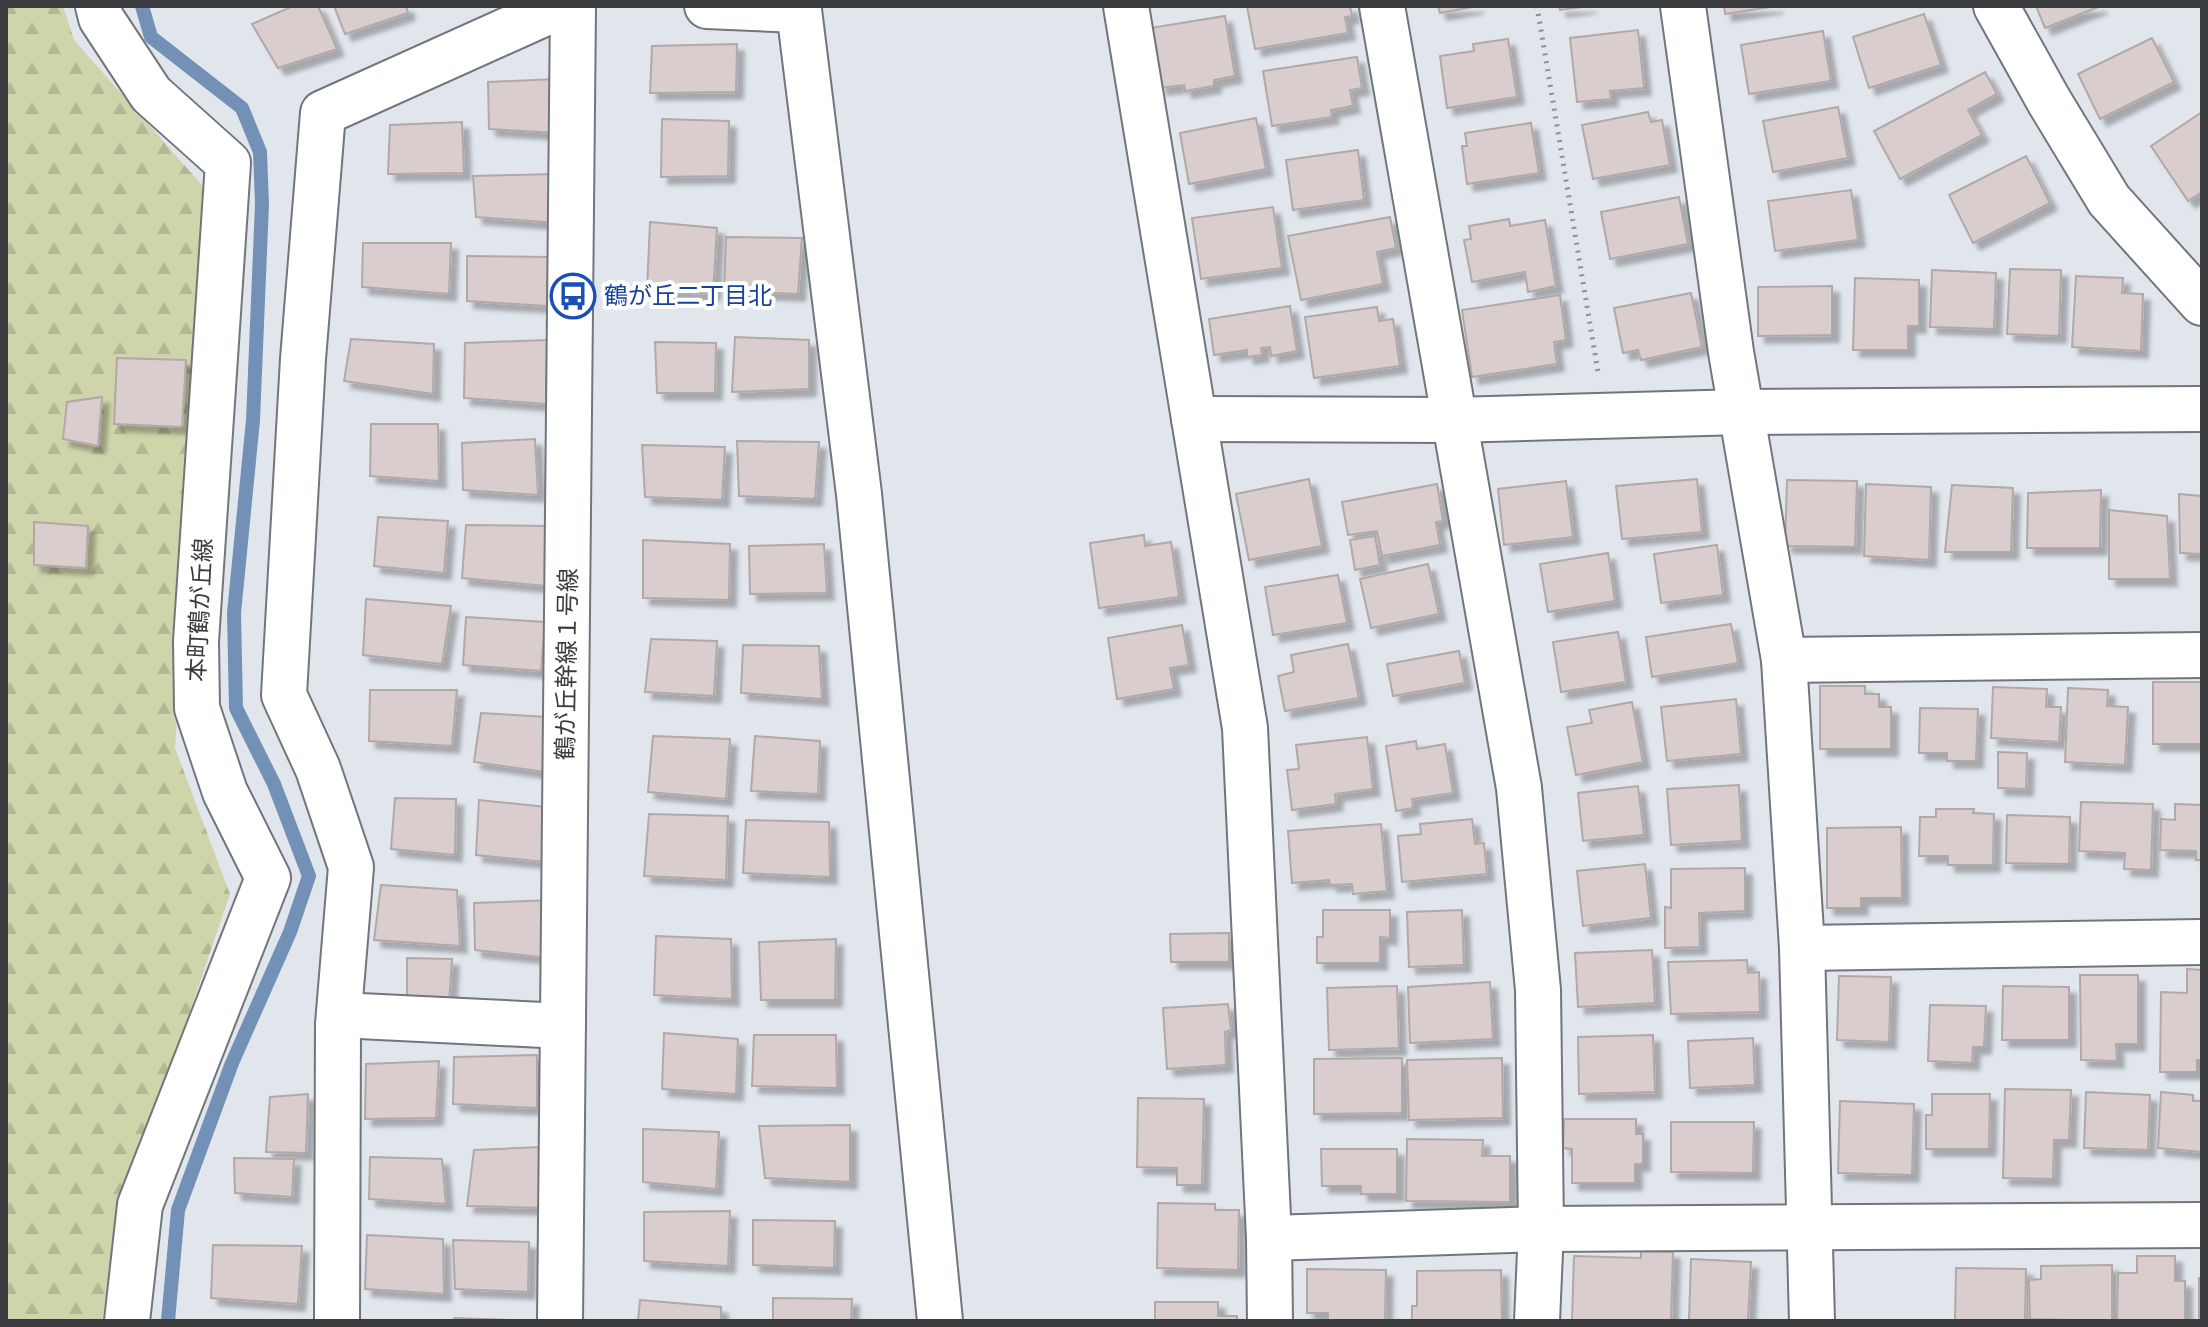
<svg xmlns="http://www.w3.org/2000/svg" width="2208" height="1327" font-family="Mulish,'Noto Sans JP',sans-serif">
	<defs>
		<pattern id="forest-firs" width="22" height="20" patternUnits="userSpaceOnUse" patternTransform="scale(2)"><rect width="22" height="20" fill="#d0d4aa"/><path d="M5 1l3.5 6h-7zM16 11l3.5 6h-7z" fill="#b3b793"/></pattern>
		<filter id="shadow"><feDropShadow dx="7" dy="7" stdDeviation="2" flood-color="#0004"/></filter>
	</defs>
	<rect width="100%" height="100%" fill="#e1e6ed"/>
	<path fill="url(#forest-firs)" d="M6,6H63L74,40L215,200L175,748L230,894L115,1230L102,1321H6Z"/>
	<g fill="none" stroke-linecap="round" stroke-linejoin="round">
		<path stroke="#7391b6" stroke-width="14" d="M142,6L151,37L242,108L260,152L262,204L253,420L234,613L236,708L274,784L309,876L290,932L232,1063L178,1210L168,1321"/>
	</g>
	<g fill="#d9cecd" stroke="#b2a8a7" stroke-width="2" filter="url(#shadow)">
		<path d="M293,6H318L337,49L278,68L252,24Z"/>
		<path d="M334,6H406L408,13L345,34Z"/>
		<path d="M1247,6H1350L1352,16L1345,17L1348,33L1255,49Z"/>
		<path d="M1438,6H1478L1440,13Z"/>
		<path d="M1559,6H1590L1560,10Z"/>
		<path d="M1724,6H1777L1725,14Z"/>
		<path d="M2036,6H2101L2045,28Z"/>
		<path d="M1924,14L1941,65L1869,88L1853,37Z"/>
		<path d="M1225,16L1235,76L1214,80V86L1185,91L1184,85L1160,88L1150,28Z"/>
		<path d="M1638,30L1644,88L1610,91L1611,99L1577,102L1570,38Z"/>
		<path d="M1823,31L1831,81L1749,94L1741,45Z"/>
		<path d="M2152,38L2174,82L2100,119L2078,74Z"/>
		<path d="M1508,39L1517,97L1447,108L1440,56L1474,51L1473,44Z"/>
		<path d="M737,44L736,92L650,93L652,46Z"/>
		<path d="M1357,57L1362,88L1350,90L1353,106L1331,110L1332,117L1272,126L1263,71Z"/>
		<path d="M1985,72L1997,94L1968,110L1982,135L1900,179L1874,131Z"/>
		<path d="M557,79L556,133L489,129L488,82Z"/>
		<path d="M1838,107L1848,158L1773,172L1763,121Z"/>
		<path d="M1648,112L1651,122L1662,120L1670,165L1593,179L1582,125Z"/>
		<path d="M2202,112V192L2188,201L2151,146Z"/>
		<path d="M1256,118L1266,169L1189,184L1180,133Z"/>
		<path d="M662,119L729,121L728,176L661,177Z"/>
		<path d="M462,122L464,173L388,174L390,125Z"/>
		<path d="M1531,123L1539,173L1467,184L1462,146H1467L1465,133Z"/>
		<path d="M1358,150L1364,200L1293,210L1286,160Z"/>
		<path d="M2026,156L2050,203L1973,243L1949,195Z"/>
		<path d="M556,174L557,223L476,217L473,176Z"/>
		<path d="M1851,190L1858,240L1775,251L1768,201Z"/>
		<path d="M1679,197L1688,244L1610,259L1601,212Z"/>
		<path d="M1273,207L1282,268L1201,279L1192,218Z"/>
		<path d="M1390,217L1396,248L1377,252L1383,284L1301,300L1288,236Z"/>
		<path d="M1509,219L1510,226L1545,220L1556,286L1528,292L1525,272L1472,282L1464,240L1471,239L1469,226Z"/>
		<path d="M650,222L717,228L713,294L647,291Z"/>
		<path d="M726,237L802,238L798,294L724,291Z"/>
		<path d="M363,243H451L449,294L362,287Z"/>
		<path d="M467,256L548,257L547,306L467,301Z"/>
		<path d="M2010,269L2061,270L2059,336L2007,334Z"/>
		<path d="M1932,270L1996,273L1994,329L1930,327Z"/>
		<path d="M2076,276L2123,278L2122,293L2143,294L2141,351L2072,347Z"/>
		<path d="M1855,278L1919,280V326H1908V350H1853Z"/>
		<path d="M1832,286V335L1758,336V287Z"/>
		<path d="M1691,293L1702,347L1641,360L1638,350L1623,353L1614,308Z"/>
		<path d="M1560,295L1566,340L1554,342L1557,364L1472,377L1462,310Z"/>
		<path d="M1290,306L1297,351L1271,356L1270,347L1261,348L1262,355L1247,357V350L1214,355L1209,319Z"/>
		<path d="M1377,307L1379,321L1393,319L1400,366L1314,378L1305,317Z"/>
		<path d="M735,337L809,340V389L732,392Z"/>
		<path d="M351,339L434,344L433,394L344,381Z"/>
		<path d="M547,340L546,404L464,398L465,343Z"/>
		<path d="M655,342L716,343L715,393H657Z"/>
		<path d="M117,358L186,360L182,427L114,424Z"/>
		<path d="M102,397L98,446L63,439L67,402Z"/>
		<path d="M371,424H438L439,481L370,476Z"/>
		<path d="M535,439L538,495L463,490L462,443Z"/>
		<path d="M737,441L819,442L815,499L739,496Z"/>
		<path d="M642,445L725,447L722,500L645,497Z"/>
		<path d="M1309,479L1322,546L1249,560L1236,494Z"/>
		<path d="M1697,479L1702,532L1622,539L1616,486Z"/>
		<path d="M1787,480L1857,481L1855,547L1785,546Z"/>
		<path d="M1566,481L1573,537L1504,545L1498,489Z"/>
		<path d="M1437,484L1443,521L1436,522L1440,545L1382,556L1377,531L1348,535L1342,502Z"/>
		<path d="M1866,484L1931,487L1929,560L1864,556Z"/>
		<path d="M1952,485L2013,488L2011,552H1945Z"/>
		<path d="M2101,490L2100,548H2027L2028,493Z"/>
		<path d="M2179,494L2202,496V554L2180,553Z"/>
		<path d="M2109,510L2167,516L2170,579H2109Z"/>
		<path d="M378,517L448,521L444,573L374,566Z"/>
		<path d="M34,522L88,526L86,568L34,565Z"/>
		<path d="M466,525L546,526L545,586L462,578Z"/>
		<path d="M1144,535L1145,546L1171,542L1179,597L1099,608L1090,543Z"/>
		<path d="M1375,536L1380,565L1355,570L1350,540Z"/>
		<path d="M643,540L730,544L729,600L643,598Z"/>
		<path d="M824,544L827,593L750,594L749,546Z"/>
		<path d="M1717,545L1723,595L1661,603L1654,554Z"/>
		<path d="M1608,553L1615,601L1548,612L1540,564Z"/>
		<path d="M1428,564L1439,614L1371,628L1360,579Z"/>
		<path d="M1338,575L1347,623L1273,635L1265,587Z"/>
		<path d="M366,599L451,606L442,664L363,655Z"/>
		<path d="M466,617L545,622L541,671L463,665Z"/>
		<path d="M1731,624L1738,663L1652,677L1646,637Z"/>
		<path d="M1182,625L1189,665L1170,668L1174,689L1117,699L1108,638Z"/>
		<path d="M1618,632L1626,682L1561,692L1553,642Z"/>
		<path d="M651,639L717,641L714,696L645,692Z"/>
		<path d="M1348,644L1359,698L1285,711L1278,676L1294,672L1291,655Z"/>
		<path d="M743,645L819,646L822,699L741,693Z"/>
		<path d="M1459,651L1465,683L1393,696L1387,664Z"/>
		<rect x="2153" y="682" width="49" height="62"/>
		<path d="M1820,686H1865V694H1879V707H1891V749H1820Z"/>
		<path d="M1993,687L2047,689L2046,707H2061L2059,742L1991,738Z"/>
		<path d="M2068,688L2108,690L2107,706L2128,707L2125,765L2065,762Z"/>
		<path d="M370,690H457L452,746L369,741Z"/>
		<path d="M1736,699L1741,754L1667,761L1661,707Z"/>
		<path d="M1632,702L1643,762L1576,775L1567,727L1592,723L1589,710Z"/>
		<path d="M1920,708L1978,709L1976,761H1947V753H1919Z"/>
		<path d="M481,713L546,717L545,772L474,762Z"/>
		<path d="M653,736L730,739L726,799L648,792Z"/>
		<path d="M755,736L820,741L818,794L751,791Z"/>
		<path d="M1367,737L1373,789L1335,794L1336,804L1292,810L1287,770L1299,769L1296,745Z"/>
		<path d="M1416,741L1417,749L1445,744L1453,793L1412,799L1413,808L1396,811L1386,746Z"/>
		<path d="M1998,752L2027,753L2026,789L1998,788Z"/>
		<path d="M1739,785L1742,841L1671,845L1667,789Z"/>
		<path d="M1638,786L1644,835L1583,841L1578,793Z"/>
		<path d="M395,798L456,799L455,855L391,849Z"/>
		<path d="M479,800L556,808L554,863L476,855Z"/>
		<path d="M2081,802L2153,804L2151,870L2124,869L2125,853L2079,851Z"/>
		<path d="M2175,804L2202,805V860H2196V851L2160,850L2161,819L2175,820Z"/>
		<path d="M1936,809H1974L1973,813L1994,814L1993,865H1948V856H1919L1920,817H1936Z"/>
		<path d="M649,814L728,816L726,880L644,876Z"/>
		<path d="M2007,815L2070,817L2069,864L2006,863Z"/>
		<path d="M1472,819L1475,844L1484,843L1487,874L1402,882L1398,836L1421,834L1420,824Z"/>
		<path d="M746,820L829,822L830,877L743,873Z"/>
		<path d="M1381,824L1387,891L1353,894L1352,884L1330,885L1329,880L1292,883L1288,831Z"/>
		<path d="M1901,827L1902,898H1861V908H1827V828Z"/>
		<path d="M1645,864L1651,918L1583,926L1577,871Z"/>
		<path d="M1745,868V911L1699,913L1700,947L1665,948V907L1671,908V869Z"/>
		<path d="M381,885L457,890L460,946L374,940Z"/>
		<path d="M553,900L550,958L475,950L474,903Z"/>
		<path d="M1323,910H1390V938L1380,937V963H1317V937H1323Z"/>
		<path d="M1462,910L1464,965L1409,967L1407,912Z"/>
		<path d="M1229,933V962H1171L1170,934Z"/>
		<path d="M656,936L731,939L732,999L654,995Z"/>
		<path d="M836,939L835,1000H761L759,942Z"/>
		<path d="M1652,950L1655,1003L1578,1007L1575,953Z"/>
		<path d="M407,958L452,959L449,1004H407Z"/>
		<path d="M1747,960L1748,973L1759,972L1760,1012L1671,1014L1668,962Z"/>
		<path d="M2187,969L2202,970V1060H2197V1072H2160L2161,992L2187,993Z"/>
		<path d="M2080,975H2138V1044H2116L2117,1061L2081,1060Z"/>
		<path d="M1839,976L1891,977L1889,1042L1837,1040Z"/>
		<path d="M1490,982L1493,1039L1410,1043L1408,987Z"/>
		<path d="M1397,986L1399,1048L1329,1050L1327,988Z"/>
		<path d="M2003,986L2069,987V1040H2002Z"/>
		<path d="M1228,1004L1231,1030L1225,1032L1226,1065L1167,1069L1163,1008Z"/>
		<path d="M1930,1005L1986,1006L1984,1047H1973L1972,1063L1928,1061Z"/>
		<path d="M664,1033L738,1039L736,1094L662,1089Z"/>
		<path d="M754,1035H836L837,1088L752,1086Z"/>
		<path d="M1653,1035L1655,1092L1579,1094L1578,1037Z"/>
		<path d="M1753,1038L1755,1085L1690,1088L1688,1041Z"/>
		<path d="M537,1055V1108L453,1104L454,1057Z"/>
		<path d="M1402,1058V1113L1314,1114V1059Z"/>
		<path d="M1502,1058L1503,1118L1409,1120L1407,1060Z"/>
		<path d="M439,1061L436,1118L365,1119L366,1064Z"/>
		<path d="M2005,1089L2071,1090L2069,1140H2054L2053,1179L2003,1178Z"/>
		<path d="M2086,1092L2150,1095L2148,1150L2084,1148Z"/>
		<path d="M2161,1092L2193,1095V1101H2202V1152L2158,1148Z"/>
		<path d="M308,1094L306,1153L266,1152L270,1097Z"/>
		<path d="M1932,1094H1990L1989,1149H1926V1115H1932Z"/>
		<path d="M1138,1098L1204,1099L1202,1185H1177V1168L1137,1167Z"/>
		<path d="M1840,1101L1914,1104L1912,1175L1838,1173Z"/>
		<path d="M1564,1119H1636V1134H1643V1164H1635V1183H1572V1149L1563,1148Z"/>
		<path d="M1671,1122H1754L1753,1173L1671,1172Z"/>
		<path d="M850,1125V1182L765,1178L759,1126Z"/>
		<path d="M643,1129L719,1132L716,1189L643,1182Z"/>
		<path d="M1407,1139L1483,1140L1482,1156H1510V1202L1406,1201Z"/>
		<path d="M541,1147L544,1208L467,1206L474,1150Z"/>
		<path d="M1321,1149H1397V1194H1361V1186H1322Z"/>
		<path d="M370,1157L442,1159L446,1204L369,1199Z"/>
		<path d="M234,1158L294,1159L292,1197L235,1193Z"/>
		<path d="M1158,1203L1215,1204V1210H1239L1238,1270L1157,1268Z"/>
		<path d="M730,1211L728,1266L644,1261V1212Z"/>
		<path d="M753,1220L835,1221L834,1268L753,1265Z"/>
		<path d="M367,1235L443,1239L444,1294L365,1289Z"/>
		<path d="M453,1240L529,1242L528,1292L455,1289Z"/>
		<path d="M213,1245L302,1246L298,1304L211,1298Z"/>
		<path d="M1641,1251L1673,1252L1671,1321H1572L1574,1256L1641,1258Z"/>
		<path d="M2137,1256H2175V1281H2185V1321H2117L2118,1273H2137Z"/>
		<path d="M1691,1259L1751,1262L1748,1321L1689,1320Z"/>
		<path d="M2112,1265V1321L2030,1319L2029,1280L2041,1279V1266Z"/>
		<path d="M1956,1268L2026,1269L2025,1321H1955Z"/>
		<path d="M1307,1269L1386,1270L1385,1321H1328V1313H1307Z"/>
		<path d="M1501,1270L1502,1321H1412V1306H1417V1271Z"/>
		<rect x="2199" y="1278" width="3" height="43"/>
		<path d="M773,1298L852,1299L851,1321H773Z"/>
		<path d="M640,1300L721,1307V1321H638Z"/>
		<path d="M1155,1302H1218V1316H1237V1321H1155Z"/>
		<path d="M454,1318L535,1321H454Z"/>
	</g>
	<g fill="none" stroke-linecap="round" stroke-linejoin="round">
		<g stroke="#71767c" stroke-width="48">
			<g id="minor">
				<path d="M98,6L101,18L151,94L228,163L196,641L197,708L225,792L268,878L140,1205L127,1321"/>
				<path d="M707,6L799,10L859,494L940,1321"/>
				<path d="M1126,6L1245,728L1269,1238L1270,1321"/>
				<path d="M1382,6L1519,788L1538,990L1541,1229L1537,1321"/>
				<path d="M1683,6L1731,352L1784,660L2202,655"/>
				<path d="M1996,6L2049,101L2109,200L2202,303"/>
				<path d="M1194,419L1453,420L1742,412L2202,409"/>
				<path d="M1784,660L1802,948L1812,1321"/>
				<path d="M1802,948L2202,942"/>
				<path d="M339,1015L563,1026"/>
				<path d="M1269,1238L1541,1229L2202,1225"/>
				<path d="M337,1321L338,1024L351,867L318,769L284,695L303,359L323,113L561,6"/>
			</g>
		</g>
		<g stroke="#71767c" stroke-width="48">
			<path id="tertiary" d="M560,1321L573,6"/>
		</g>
		<path stroke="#8d9095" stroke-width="5" stroke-dasharray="2 6" stroke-linecap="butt" d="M1537,6L1598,372"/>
		<use href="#minor" stroke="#fff" stroke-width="44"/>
		<use href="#tertiary" stroke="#fff" stroke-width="44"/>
	</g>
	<defs>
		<g id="bus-ring" transform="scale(2.3)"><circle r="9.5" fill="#fff" stroke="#1a4fb4" stroke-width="1.5"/><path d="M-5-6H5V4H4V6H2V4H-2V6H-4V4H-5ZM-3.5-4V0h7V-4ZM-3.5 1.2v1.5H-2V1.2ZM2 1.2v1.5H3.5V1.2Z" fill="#1a4fb4"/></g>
	</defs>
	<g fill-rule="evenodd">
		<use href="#bus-ring" x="573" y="296"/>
	</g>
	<g text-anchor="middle" stroke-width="8" stroke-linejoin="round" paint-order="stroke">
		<g font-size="24" fill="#164399" stroke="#fff" text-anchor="start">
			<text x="604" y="304">鶴が丘二丁目北</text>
		</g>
		<g font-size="24" fill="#3a3c3f" stroke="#fff">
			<text transform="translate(200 610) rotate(-87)" y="8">本町鶴が丘線</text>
			<text transform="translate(567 664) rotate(-89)" y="8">鶴が丘幹線１号線</text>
		</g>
	</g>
	<rect width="2208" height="1327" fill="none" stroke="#3a3c3f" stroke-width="16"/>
</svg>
